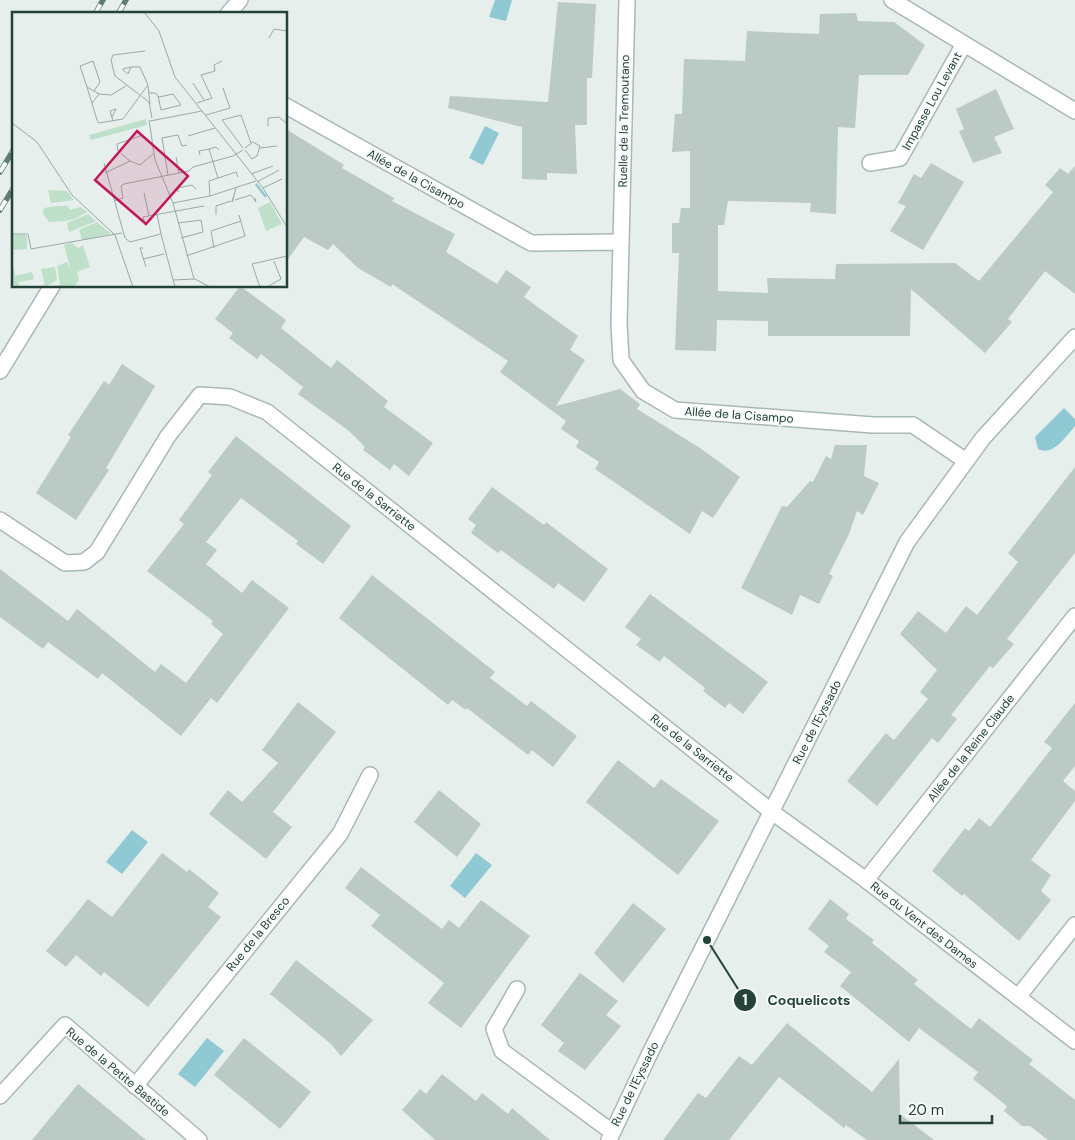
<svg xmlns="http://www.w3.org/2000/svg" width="1075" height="1140" font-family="'DM Sans',sans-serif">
	<rect width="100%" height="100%" fill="#e6efeb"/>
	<g fill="#8ec9d4">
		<path d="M495,0H512L506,21L489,17Z"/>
		<path d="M485,126L499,133L483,165L469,158Z"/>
		<path d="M1064,408L1075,419V426C1066,436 1053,457 1038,449L1035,437Z"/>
		<path d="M132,830L148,842L122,874L106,862Z"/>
		<path d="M476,853L492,865L465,898L450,886Z"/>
		<path d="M207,1038L224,1051L195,1087L178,1074Z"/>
	</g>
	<g fill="#bbcac4">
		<path d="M558,2L596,4L592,78H587V125H575L577,174L547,173V180L522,179V127L448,108L450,96L548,102Z"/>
		<path d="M856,13L858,21L894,22L925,45L908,75H859L855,128L838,127L836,214L810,212L811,203L728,201L724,225H718V291L768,293L767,278L835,279L836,264L955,263L979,281L1053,192L1045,185L1060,168L1068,174L1075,166V294L1045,271L1008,319L1012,322L985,353L911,289L910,336H768V321L717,320L716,351L675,350L679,253H672V223H679L681,208H690V151L672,152L675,114H682L684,59L745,61L747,31L819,34L820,14Z"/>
		<path d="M996,89L1014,129L994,137L1002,153L973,163L959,131L964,129L956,109Z"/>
		<path d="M286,129L344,165L342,168L394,198L392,201L455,234L446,252L497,284L506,270L531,287L524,297L578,336L570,350L585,360L556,406L620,389L640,404L637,409L700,448L740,477L713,518L702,511L690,534L595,469L599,462L576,447L579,441L561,429L566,421L500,372L508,361L392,284L391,287L358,268L333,244L328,250L304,237L286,262Z"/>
		<path d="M931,163L964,182L923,250L890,231L906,206L898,203L914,174L921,178Z"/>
		<path d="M240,286L286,320L281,328L331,368L337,360L388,401L384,407L433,443L409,476L394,464L390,470L363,450L365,447L349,431L298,394L303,387L261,354L257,359L229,338L233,333L215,319Z"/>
		<path d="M122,364L155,386L106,468L109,470L76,520L36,493L71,437L68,435L104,381L109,385Z"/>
		<path d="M236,436L351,526L323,564L296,544L298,541L241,498L206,542L217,550L206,564L242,593L252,580L289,608L217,703L211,698L181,736L102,673L98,679L48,642L43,649L0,617V569L68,621L77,609L155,672L161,664L186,683L223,634L211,624L213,621L147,571L184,524L179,520L212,475L208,472Z"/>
		<path d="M835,445H867L864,476L879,483L863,515L857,511L849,534L829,574L833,576L819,604L800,595L792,615L741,588L782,506L787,507L810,481L813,482L826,456L831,459Z"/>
		<path d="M1075,467V553L1007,639L1014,644L993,668L990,666L951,715L957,719L938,743L932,738L877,806L847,781L886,733L894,740L928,699L920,692L937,670L900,634L918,611L946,633L966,606L977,615L1018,562L1008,553Z"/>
		<path d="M492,487L544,525L546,522L608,569L584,602L558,583L554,589L501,550L498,553L471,533L476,525L468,519Z"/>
		<path d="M372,575L495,672L490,678L527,706L531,701L577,736L553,767L532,750L528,755L467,708L466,710L452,700L448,705L339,618Z"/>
		<path d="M650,594L768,682L743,714L729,703L725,708L703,691L705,688L664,656L660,662L636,645L641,639L625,627Z"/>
		<path d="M298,702L336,732L273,812L292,827L266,859L209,814L228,790L242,802L278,763L262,750Z"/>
		<path d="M1075,703V766L1063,781L1075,791V801L1031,860L1051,875L1041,891L1051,900L1019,941L964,894L962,896L932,871L965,828L969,831L979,818L990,827L1052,748L1044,742Z"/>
		<path d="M618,760L654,788L661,779L719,821L678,875L586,802Z"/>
		<path d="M439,790L481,824L457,857L414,822Z"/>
		<path d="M162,853L187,872L189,869L219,893L208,907L221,917L148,1007L104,972L101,976L76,955L66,967L46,951L88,899L112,917Z"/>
		<path d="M361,867L442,929L449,920L459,928L481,900L530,936L461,1028L428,1003L444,983L371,926L380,915L345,888Z"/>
		<path d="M830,899L849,914L846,919L874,940L872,943L918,980L914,984L971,1029L979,1018L1033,1060L1029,1064L1075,1100V1140H1048L1030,1126H1022L1004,1111L1007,1106L973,1079L978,1072L919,1028L909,1042L840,986L851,972L824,952L829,946L808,929Z"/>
		<path d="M633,903L666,929L623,983L594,953Z"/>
		<path d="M296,960L373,1020L341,1056L331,1044L270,994Z"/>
		<path d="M580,973L618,1001L606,1015L621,1026L585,1070L558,1051L564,1043L541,1025Z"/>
		<path d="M787,1023L872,1092L899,1059L900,1114L934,1140H867L846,1125L844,1128L779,1077L729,1140H663L698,1093L706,1098L739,1056L752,1065Z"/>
		<path d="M244,1038L311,1092L280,1129L214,1075Z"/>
		<path d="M442,1074L476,1101L482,1093L508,1114L512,1108L550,1140H435L402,1110L420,1089L426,1094Z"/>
		<path d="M78,1084L146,1140H32Z"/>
	</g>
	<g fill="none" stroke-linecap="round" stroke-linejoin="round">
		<g stroke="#a8b8b2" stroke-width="18">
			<g id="minor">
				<path d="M892,0L1075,111"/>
				<path d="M228,14L240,0"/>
				<path d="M286,106L531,243L621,242L619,324L621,360L643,391L675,410L873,425H913L966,461"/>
				<path d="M870,163L900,158L964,44"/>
				<path d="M621,242L627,0"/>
				<path d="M0,371L52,286"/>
				<path d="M0,520L65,563L84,562L97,552L168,436L200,395L230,397L267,412L772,812L866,880L1075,1041"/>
				<path d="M866,880L1075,616"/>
				<path d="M517,989L494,1029L502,1051L612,1132"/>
				<path d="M1018,997L1075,925"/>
				<path d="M135,1086L340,834L370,775"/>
				<path d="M0,1096L65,1025L199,1140"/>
				<path d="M609,1140L650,1053L907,542L983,438L1075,337"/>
			</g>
		</g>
		<use href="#minor" stroke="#fff" stroke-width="15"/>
		<g stroke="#5f7d75" stroke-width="5.5">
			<g id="rail">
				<path d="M95,14L103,0"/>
				<path d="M118,14L126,0"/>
				<path d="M0,172L14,149"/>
				<path d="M0,210L14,187"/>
			</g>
		</g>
		<use href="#rail" stroke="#f7fbf9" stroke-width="4" stroke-dasharray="11" stroke-linecap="butt"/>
	</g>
	<g text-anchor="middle" stroke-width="4" stroke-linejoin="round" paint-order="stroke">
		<g font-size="12" fill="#24423a" stroke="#f7fbf9">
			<text transform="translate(932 101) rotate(-61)" y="4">Impasse Lou Levant</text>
			<text transform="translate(624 121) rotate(-89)" y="4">Ruelle de la Tremoutano</text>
			<text transform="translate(416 179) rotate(29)" y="4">Allée de la Cisampo</text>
			<text transform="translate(739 415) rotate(4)" y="4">Allée de la Cisampo</text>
			<text transform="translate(374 497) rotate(38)" y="4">Rue de la Sarriette</text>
			<text transform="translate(817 722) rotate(-63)" y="4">Rue de l'Eyssado</text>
			<text transform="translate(692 748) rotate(38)" y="4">Rue de la Sarriette</text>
			<text transform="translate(971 748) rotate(-52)" y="4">Allée de la Reine Claude</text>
			<text transform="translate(924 925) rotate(38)" y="4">Rue du Vent des Dames</text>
			<text transform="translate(258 934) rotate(-51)" y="4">Rue de la Bresco</text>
			<text transform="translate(118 1072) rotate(40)" y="4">Rue de la Petite Bastide</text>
			<text transform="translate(635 1084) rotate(-64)" y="4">Rue de l'Eyssado</text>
		</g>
	</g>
	<g transform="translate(12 12)">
		<rect width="275" height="275" fill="#e6efeb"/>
		<path d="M134,107L135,113L79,128L77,123ZM36,178L55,179L62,188L39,191ZM258,190L270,212L254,219L246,196ZM45,194H56L58,198L69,195L75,200L62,207L54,209L53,205V209L37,210L31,202L32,196ZM76,202L84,209L57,220L55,211ZM85,210L99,222L70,228L67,218ZM0,223H15V237L1,238ZM60,231L66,236L71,233L78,255L65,260L67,268L62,275H40L48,273L45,254L55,250L59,259L52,233ZM0,247L3,264L20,260L22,267L7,270L6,265L7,275L0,272ZM43,255L45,268L33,275L29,257Z" fill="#bfe0c8"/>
		<path fill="none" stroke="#8ec9d4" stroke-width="2.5" d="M244,172L254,185"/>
		<path fill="none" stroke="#98aaa4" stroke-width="1" d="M132,0L147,19L163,65L251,176L275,215M257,26L262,17L275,19M133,39L101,43L99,48L103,64L137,90L140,106M119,55L116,62L111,58V57L119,55H128L136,73M181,71L192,88M136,74L138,92M75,75L68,54L81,49L88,70L82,79M137,81H143L147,85L161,82L169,93L149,98L146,84M87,82L99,83L114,74M80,91L87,82L75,75L85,108L87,111L111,107L136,73M185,91L200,86L189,63L203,59L202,53L210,49M194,103L218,96L211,76M100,105L104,97L98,99L101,109M137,108L143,148L161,191L182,267M138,109L190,99M0,111L25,130L60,183L103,223L121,275M256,114V106L267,105L275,112M176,124L203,116M231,136L210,108L229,103L239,131M248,136L265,134M197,137L206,166M233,138L240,147L245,144L248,134L241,130L233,136M188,143L187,139L197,137L204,135L207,138M164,145L167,161M118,149L106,139L105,132L131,123M92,151L113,226L118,230L149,222L163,275M93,161L118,149L128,153L141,142M239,162L261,154M156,163L150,126L166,123L170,134L175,133M245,170L267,158M251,176L270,167M166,180V176L180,173L184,177M132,181L137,204M198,184L197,169L224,160L226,165M222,185L220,190L224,176M223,188L239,183L244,190L243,186M102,189L111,186L109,174L112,172L177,159L181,155L221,144L231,138M161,191L198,184L244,169M145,202L149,222M204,203V194L219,189M166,211L189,208L191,220L169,226M133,213L131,205L192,194M0,222H16L19,237L110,221M131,236H128L134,255M202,236L199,219L229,209M174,244L233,224L227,203M131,247L152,242M161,268L183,267L198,275M248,275L240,252L275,244M255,275L269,267L262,249"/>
		<path fill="#c2185b" fill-opacity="0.15" stroke="#c2185b" stroke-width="2.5" d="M125,119L176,164L134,212L83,168Z"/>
		<rect width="275" height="275" fill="none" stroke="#24423a" stroke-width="2.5"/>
	</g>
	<path fill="none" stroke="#24423a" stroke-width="2" d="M707 940L745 1000"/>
	<g fill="#24423a" stroke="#f7fbf9" stroke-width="2">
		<circle cx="707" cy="940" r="5"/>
		<circle cx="745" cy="1000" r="12"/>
	</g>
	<g font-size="15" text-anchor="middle" font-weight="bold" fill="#fff">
		<text x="745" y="1005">1</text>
	</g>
	<g font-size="14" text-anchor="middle" font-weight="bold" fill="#24423a" stroke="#f7fbf9" stroke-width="4" stroke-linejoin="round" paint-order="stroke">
		<text x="809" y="1005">Coquelicots</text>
	</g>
	<path d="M900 1115v8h92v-8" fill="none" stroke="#24423a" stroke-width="2.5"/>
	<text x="908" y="1115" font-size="15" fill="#24423a" stroke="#f7fbf9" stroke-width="4" paint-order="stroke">20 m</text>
</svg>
